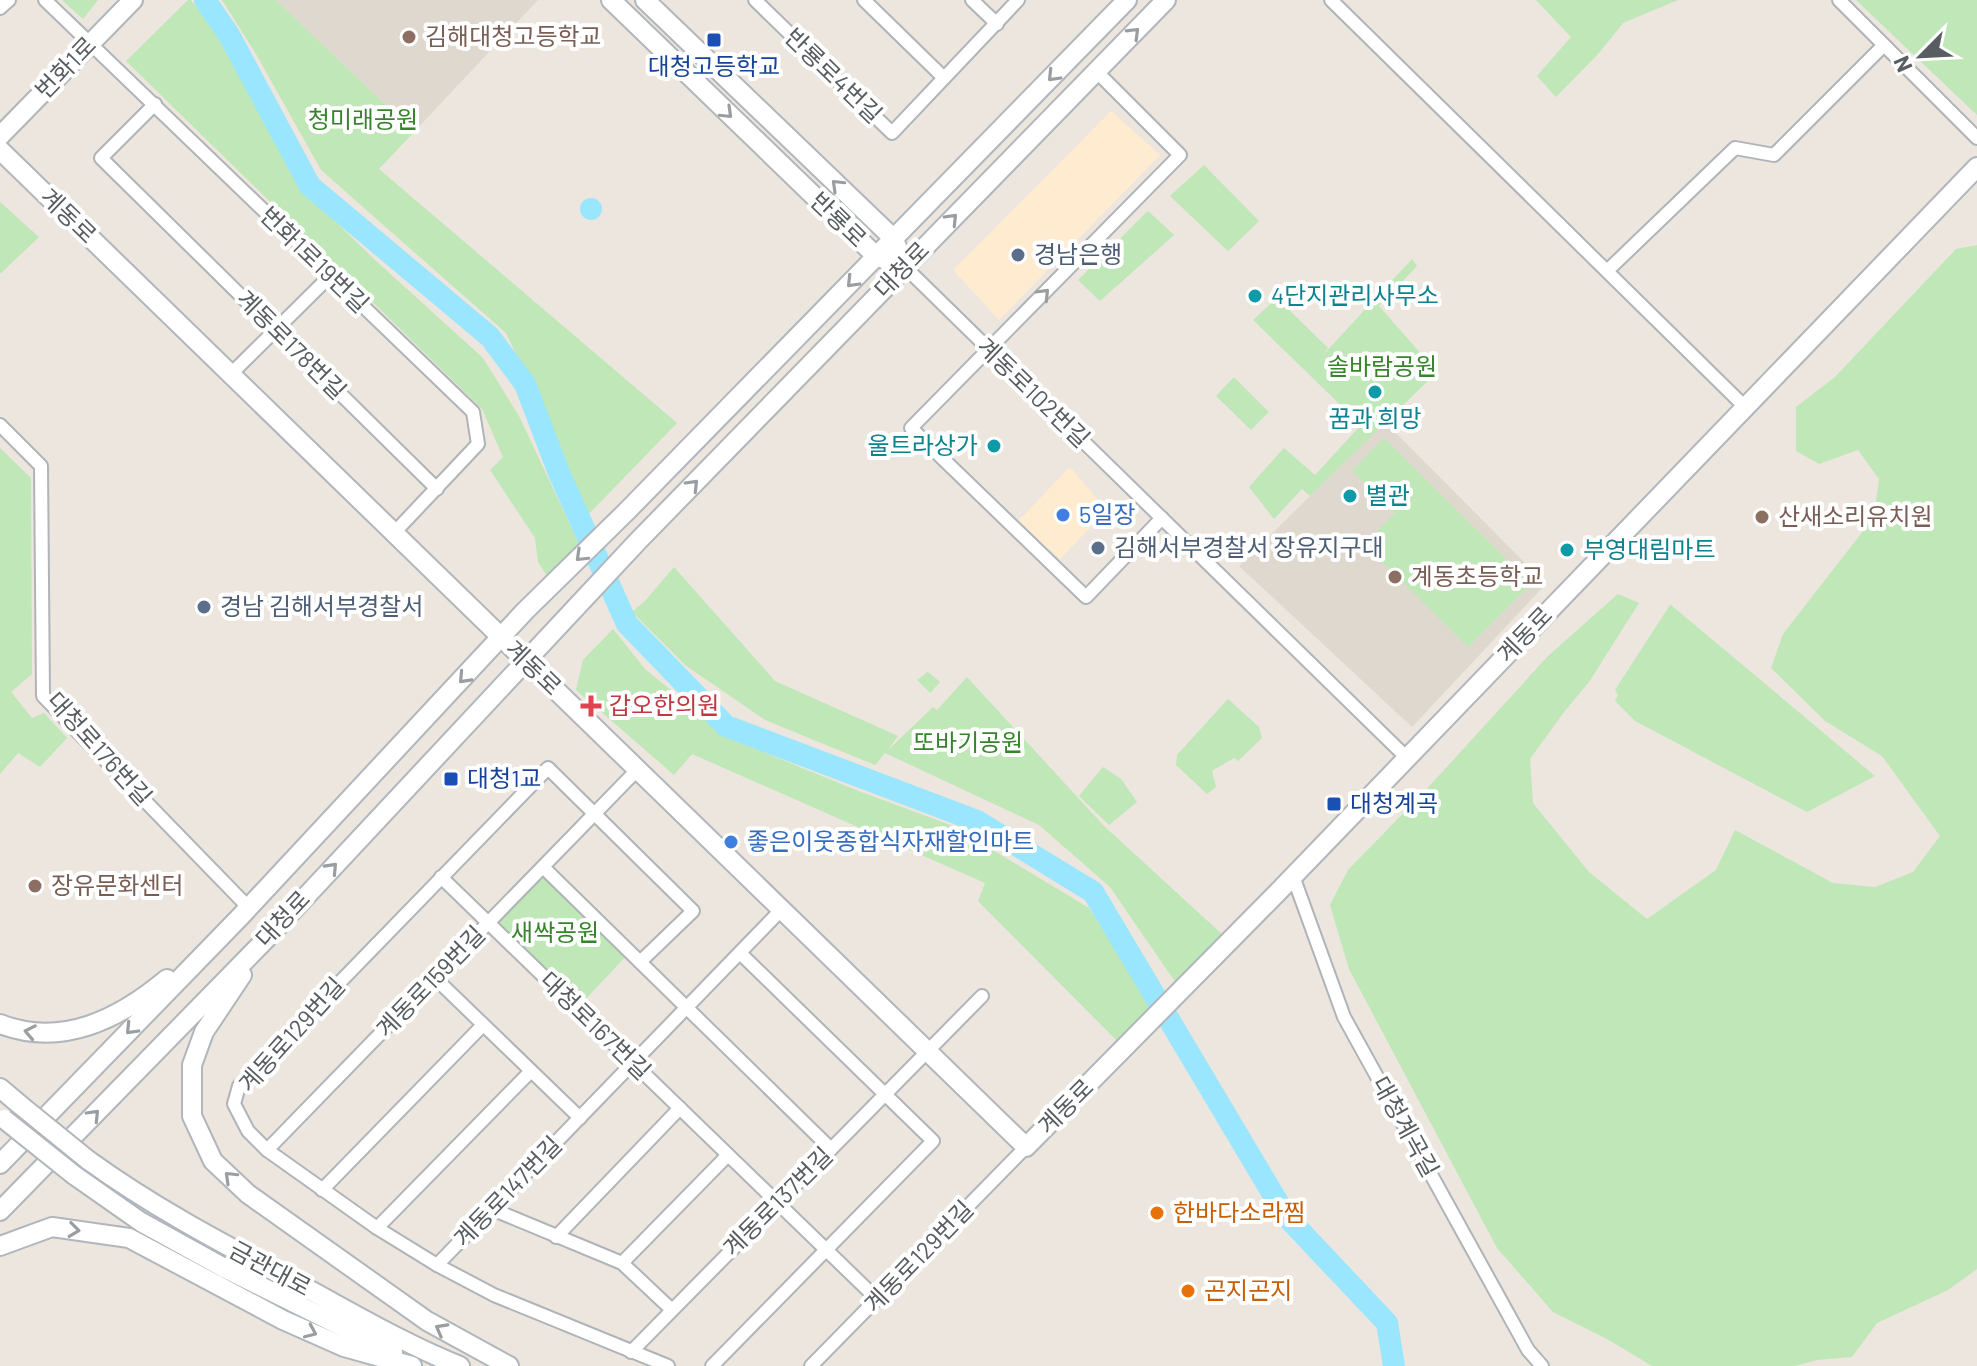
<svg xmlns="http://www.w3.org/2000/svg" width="1977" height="1366" font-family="Barlow,'Noto Sans KR',sans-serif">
	<rect width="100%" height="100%" fill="#ece6de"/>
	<g fill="#ffecd0">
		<path d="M1111,111L1160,155L999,320L953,270Z"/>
		<path d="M1070,467L1107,510L1060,559L1018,521Z"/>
	</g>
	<g fill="#dfd8ce">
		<path d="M276,0H538L414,132Z"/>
		<path d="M1385,422L1546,584L1412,727L1239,566Z"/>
	</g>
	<g fill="#bfe7b7">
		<path d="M62,0H98L83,19Z"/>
		<path d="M188,0H191L224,42L301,188L375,260L483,358L519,416L582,550L551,582L538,562L535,538L490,470L503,457L482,409L126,61Z"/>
		<path d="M222,0H276L414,132L379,169L677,423L584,519L558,444L506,333L321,170L256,54Z"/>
		<path d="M1536,0H1678L1623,23L1599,53L1556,97L1537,76L1571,37Z"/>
		<path d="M1856,0H1977V115Z"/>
		<path d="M1204,165L1259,221L1228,251L1170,196Z"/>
		<path d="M0,202L39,237L0,274Z"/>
		<path d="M1148,211L1174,235L1100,301L1078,280Z"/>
		<path d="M1977,245V1269L1948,1290L1877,1323L1852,1357L1817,1360L1795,1366H1652L1609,1340L1553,1312L1497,1248L1349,969L1330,905L1348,870L1424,792L1548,656L1618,594L1639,603L1589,682L1564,712L1530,759L1533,803L1589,872L1647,919L1716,870L1735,830L1833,883L1875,887L1913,872L1940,836L1882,756L1825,721L1771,668L1783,634L1874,517L1879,479L1858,450L1819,464L1796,451V407L1835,377L1956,249Z"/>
		<path d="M1412,259L1417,266L1379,306L1437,372L1310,496L1302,489L1274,519L1249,487L1284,448L1315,475L1361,425L1253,320L1277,298L1328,348L1322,356Z"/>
		<path d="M1234,377L1269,412L1251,430L1216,396Z"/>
		<path d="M1384,438L1531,584L1468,647L1364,544L1395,513L1352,471Z"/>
		<path d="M0,448L31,478L32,674L11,692L32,718L44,713L67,738L40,767L18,753L0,774Z"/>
		<path d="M674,567L775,681L898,736L888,750L933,707L937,710L967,677L1103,825L1225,937L1178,986L1110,887L1039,825L885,753L875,765L765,720L685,665L632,612L645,601Z"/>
		<path d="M1670,605H1671L1875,776L1807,812L1635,721L1615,701L1618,695L1615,690Z"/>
		<path d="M613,629L645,669L729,738L856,790L953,826L1089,908L1153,1008L1123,1047L978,901L985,883L692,754L674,775L576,690L583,660Z"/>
		<path d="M928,672L940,682L930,693L917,680Z"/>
		<path d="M1228,699L1259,727L1262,738L1238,761L1234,758L1212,771L1216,787L1207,794L1176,765L1177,755Z"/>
		<path d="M1103,767L1121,779L1137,802L1109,825L1079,796Z"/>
		<path d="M541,871L628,954L579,1006L493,922Z"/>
	</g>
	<circle fill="#9be6ff" cx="591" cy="209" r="11"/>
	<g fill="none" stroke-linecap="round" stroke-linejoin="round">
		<path stroke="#9be6ff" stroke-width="22" d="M205,0L229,35L310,186L490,337L525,384L559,473L627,624L726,726L977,821L1093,892L1286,1216L1387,1323L1394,1366"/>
		<g stroke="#afb4b8" stroke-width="16">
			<g id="street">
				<path d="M45,0L473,412L478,444L394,533"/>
				<path d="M755,0L892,133L1018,0"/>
				<path d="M864,0L944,78"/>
				<path d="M972,0L997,24"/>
				<path d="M1331,0L1745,407"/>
				<path d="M1839,0L1977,138"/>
				<path d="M0,8L9,0"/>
				<path d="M1096,71L1180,155L911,428L1086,597L1162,518"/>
				<path d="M155,104L101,158L437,489"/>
				<path d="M905,267L1407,758"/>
				<path d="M1607,271L1735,148L1774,155L1884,45"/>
				<path d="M231,374L330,276"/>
				<path d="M0,425L41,466L43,696L249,908"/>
				<path d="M543,867L831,1149"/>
				<path d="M1293,876L1344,1017L1528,1350L1542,1366"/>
				<path d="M441,877L877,1299"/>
				<path d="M640,962L693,911L548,768L239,1086L234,1104L248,1131L267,1150L377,1228L437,1265L494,1295L668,1366"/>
				<path d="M435,978L580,1118"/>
				<path d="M267,1150L638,769"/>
				<path d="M322,1190L483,1025"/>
				<path d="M492,1209L622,1263L672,1310"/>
				<path d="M377,1228L531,1071"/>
				<path d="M556,1237L680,1108"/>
				<path d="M622,1263L728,1155"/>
				<path d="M437,1265L782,909"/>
				<path d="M631,1352L982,996"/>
				<path d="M712,1366L933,1141L740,953"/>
				<path d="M811,1366L1026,1147"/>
			</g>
		</g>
		<g stroke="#b0b6bb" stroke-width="22">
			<g id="secondary">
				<path d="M611,0L876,256L905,267"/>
				<path d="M645,0L894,239L897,247"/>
				<path d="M0,136L133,0"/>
				<path d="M0,150L1026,1147L1277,893L1977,167"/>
				<path d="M242,975L204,1032L192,1065V1116L213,1161L248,1194L427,1321L509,1366"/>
				<path d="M0,1024C62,1048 119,1019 167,979"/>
				<path d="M0,1088L19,1104"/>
				<path d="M88,1160C157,1210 231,1248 306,1288C356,1315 407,1345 460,1366"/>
				<path d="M0,1164L239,918L525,611L627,511L1127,0"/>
				<path d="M74,1175L141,1222L226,1269L393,1352"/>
				<path d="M0,1211L268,937L638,541L1166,0"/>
				<path d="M0,1246L52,1227L129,1238L283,1320L344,1347L412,1366"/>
			</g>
		</g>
		<use href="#street" stroke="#fff" stroke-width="12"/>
		<use href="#secondary" stroke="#fff" stroke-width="18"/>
		<g stroke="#b0b6bb" stroke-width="22" stroke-linecap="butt">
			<g id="secondary-bridge">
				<path d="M19,1104L88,1160"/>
				<path d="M4,1119L74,1175"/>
			</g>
		</g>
		<use href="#secondary-bridge" stroke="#fff" stroke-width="18"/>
	</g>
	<defs><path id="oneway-chevron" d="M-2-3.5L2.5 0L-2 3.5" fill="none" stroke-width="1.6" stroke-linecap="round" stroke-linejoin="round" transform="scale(2)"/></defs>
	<g stroke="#9a9ea0">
		<use href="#oneway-chevron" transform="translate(1134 33) rotate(-45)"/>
		<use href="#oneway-chevron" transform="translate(1053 76) rotate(134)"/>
		<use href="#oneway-chevron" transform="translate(727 113) rotate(44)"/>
		<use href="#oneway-chevron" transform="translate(837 185) rotate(-136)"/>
		<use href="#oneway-chevron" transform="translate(952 219) rotate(-46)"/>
		<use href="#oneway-chevron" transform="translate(852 282) rotate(134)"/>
		<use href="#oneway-chevron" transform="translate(1044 294) rotate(-46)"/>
		<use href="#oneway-chevron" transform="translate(693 485) rotate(-46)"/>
		<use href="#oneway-chevron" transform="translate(581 556) rotate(136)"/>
		<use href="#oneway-chevron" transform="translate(464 678) rotate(133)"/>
		<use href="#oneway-chevron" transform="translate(332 868) rotate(-47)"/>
		<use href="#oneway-chevron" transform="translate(131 1029) rotate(134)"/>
		<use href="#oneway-chevron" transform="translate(30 1032) rotate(-169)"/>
		<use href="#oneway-chevron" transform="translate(94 1115) rotate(-46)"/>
		<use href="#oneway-chevron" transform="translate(230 1177) rotate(-136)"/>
		<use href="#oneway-chevron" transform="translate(74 1230) rotate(7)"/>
		<use href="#oneway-chevron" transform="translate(441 1329) rotate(-151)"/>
		<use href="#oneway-chevron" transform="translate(311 1332) rotate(24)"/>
	</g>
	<g fill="#8d6e63" stroke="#fff" stroke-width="3">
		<circle cx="409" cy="37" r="8"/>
		<circle cx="1762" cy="517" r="8"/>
		<circle cx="1395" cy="577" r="8"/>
		<circle cx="35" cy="886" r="8"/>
	</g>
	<g fill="#1a4fb4" stroke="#fff" stroke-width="3">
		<rect x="706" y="32" width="16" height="16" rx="4"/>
		<rect x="443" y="771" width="16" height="16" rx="4"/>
		<rect x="1326" y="796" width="16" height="16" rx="4"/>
	</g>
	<g fill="#5c6f8a" stroke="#fff" stroke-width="3">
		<circle cx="1018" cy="255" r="8"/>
		<circle cx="1098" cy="548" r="8"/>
		<circle cx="204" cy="607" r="8"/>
	</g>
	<g fill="#0f9aa8" stroke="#fff" stroke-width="3">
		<circle cx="1255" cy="296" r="8"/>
		<circle cx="1375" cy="392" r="8"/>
		<circle cx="994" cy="446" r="8"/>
		<circle cx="1350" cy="496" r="8"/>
		<circle cx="1567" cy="550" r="8"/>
	</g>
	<g fill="#3f7fe0" stroke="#fff" stroke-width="3">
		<circle cx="1063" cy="515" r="8"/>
		<circle cx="731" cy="842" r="8"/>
	</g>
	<path fill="#e0444e" stroke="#fff" stroke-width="3" d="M587 694h8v8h8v8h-8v8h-8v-8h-8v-8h8z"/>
	<g fill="#e8710a" stroke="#fff" stroke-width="3">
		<circle cx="1157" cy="1213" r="8"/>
		<circle cx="1188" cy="1291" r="8"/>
	</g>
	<g text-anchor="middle" stroke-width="8" stroke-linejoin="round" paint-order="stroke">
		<g font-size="24" fill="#785e54" stroke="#fff" text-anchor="start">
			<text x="425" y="45">김해대청고등학교</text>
			<text x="1778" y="525">산새소리유치원</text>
			<text x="1411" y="585">계동초등학교</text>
			<text x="51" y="894">장유문화센터</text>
		</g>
		<g font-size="24" fill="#164399" stroke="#fff" text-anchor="start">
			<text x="714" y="75" text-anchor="middle">대청고등학교</text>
			<text x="467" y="787">대청1교</text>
			<text x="1350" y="812">대청계곡</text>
		</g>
		<g font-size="24" fill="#575d61" stroke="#fff">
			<text transform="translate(66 68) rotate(-46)" y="8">번화1로</text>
			<text transform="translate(833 76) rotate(44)" y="8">반룡로4번길</text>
			<text transform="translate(68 216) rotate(44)" y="8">계동로</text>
			<text transform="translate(838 220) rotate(44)" y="8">반룡로</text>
			<text transform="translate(314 260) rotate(44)" y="8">번화1로19번길</text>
			<text transform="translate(902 270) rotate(-46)" y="8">대청로</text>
			<text transform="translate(291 345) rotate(45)" y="8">계동로178번길</text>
			<text transform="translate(1033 393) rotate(44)" y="8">계동로102번길</text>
			<text transform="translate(1525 635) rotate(-46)" y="8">계동로</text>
			<text transform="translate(533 668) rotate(44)" y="8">계동로</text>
			<text transform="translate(99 749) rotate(48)" y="8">대청로176번길</text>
			<text transform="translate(283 919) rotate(-47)" y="8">대청로</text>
			<text transform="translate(431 982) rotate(-46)" y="8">계동로159번길</text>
			<text transform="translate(595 1026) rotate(44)" y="8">대청로167번길</text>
			<text transform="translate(292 1035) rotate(-48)" y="8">계동로129번길</text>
			<text transform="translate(1066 1107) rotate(-45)" y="8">계동로</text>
			<text transform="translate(1405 1127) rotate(61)" y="8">대청계곡길</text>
			<text transform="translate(508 1192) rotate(-46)" y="8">계동로147번길</text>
			<text transform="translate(778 1202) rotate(-45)" y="8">계동로137번길</text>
			<text transform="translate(919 1257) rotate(-46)" y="8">계동로129번길</text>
			<text transform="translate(270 1269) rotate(28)" y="8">금관대로</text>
		</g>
		<g font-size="24" fill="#37842c" stroke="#fff">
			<text x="363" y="128">청미래공원</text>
			<text x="1382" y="375">솔바람공원</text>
			<text x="968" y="751">또바기공원</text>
			<text x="555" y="941">새싹공원</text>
		</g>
		<g font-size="24" fill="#4e5e75" stroke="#fff" text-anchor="start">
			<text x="1034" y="263">경남은행</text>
			<text x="1114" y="556">김해서부경찰서 장유지구대</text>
			<text x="220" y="615">경남 김해서부경찰서</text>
		</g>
		<g font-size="24" fill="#0d838f" stroke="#fff" text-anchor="start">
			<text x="1271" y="304">4단지관리사무소</text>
			<text x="1375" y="427" text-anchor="middle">꿈과 희망</text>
			<text x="978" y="454" text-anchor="end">울트라상가</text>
			<text x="1366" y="504">별관</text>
			<text x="1583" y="558">부영대림마트</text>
		</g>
		<g font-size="24" fill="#366cbe" stroke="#fff" text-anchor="start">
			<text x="1079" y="523">5일장</text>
			<text x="747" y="850">좋은이웃종합식자재할인마트</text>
		</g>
		<g font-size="24" fill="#be3a42" stroke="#fff" text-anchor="start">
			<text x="609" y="714">갑오한의원</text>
		</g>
		<g font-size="24" fill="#c56008" stroke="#fff" text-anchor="start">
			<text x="1173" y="1221">한바다소라찜</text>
			<text x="1204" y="1299">곤지곤지</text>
		</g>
	</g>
	<g transform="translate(1921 56) rotate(246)" stroke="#ffffff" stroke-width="6" paint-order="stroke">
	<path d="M0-6L14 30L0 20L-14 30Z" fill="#575d61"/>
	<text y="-12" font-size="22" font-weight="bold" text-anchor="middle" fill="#575d61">N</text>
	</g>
</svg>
